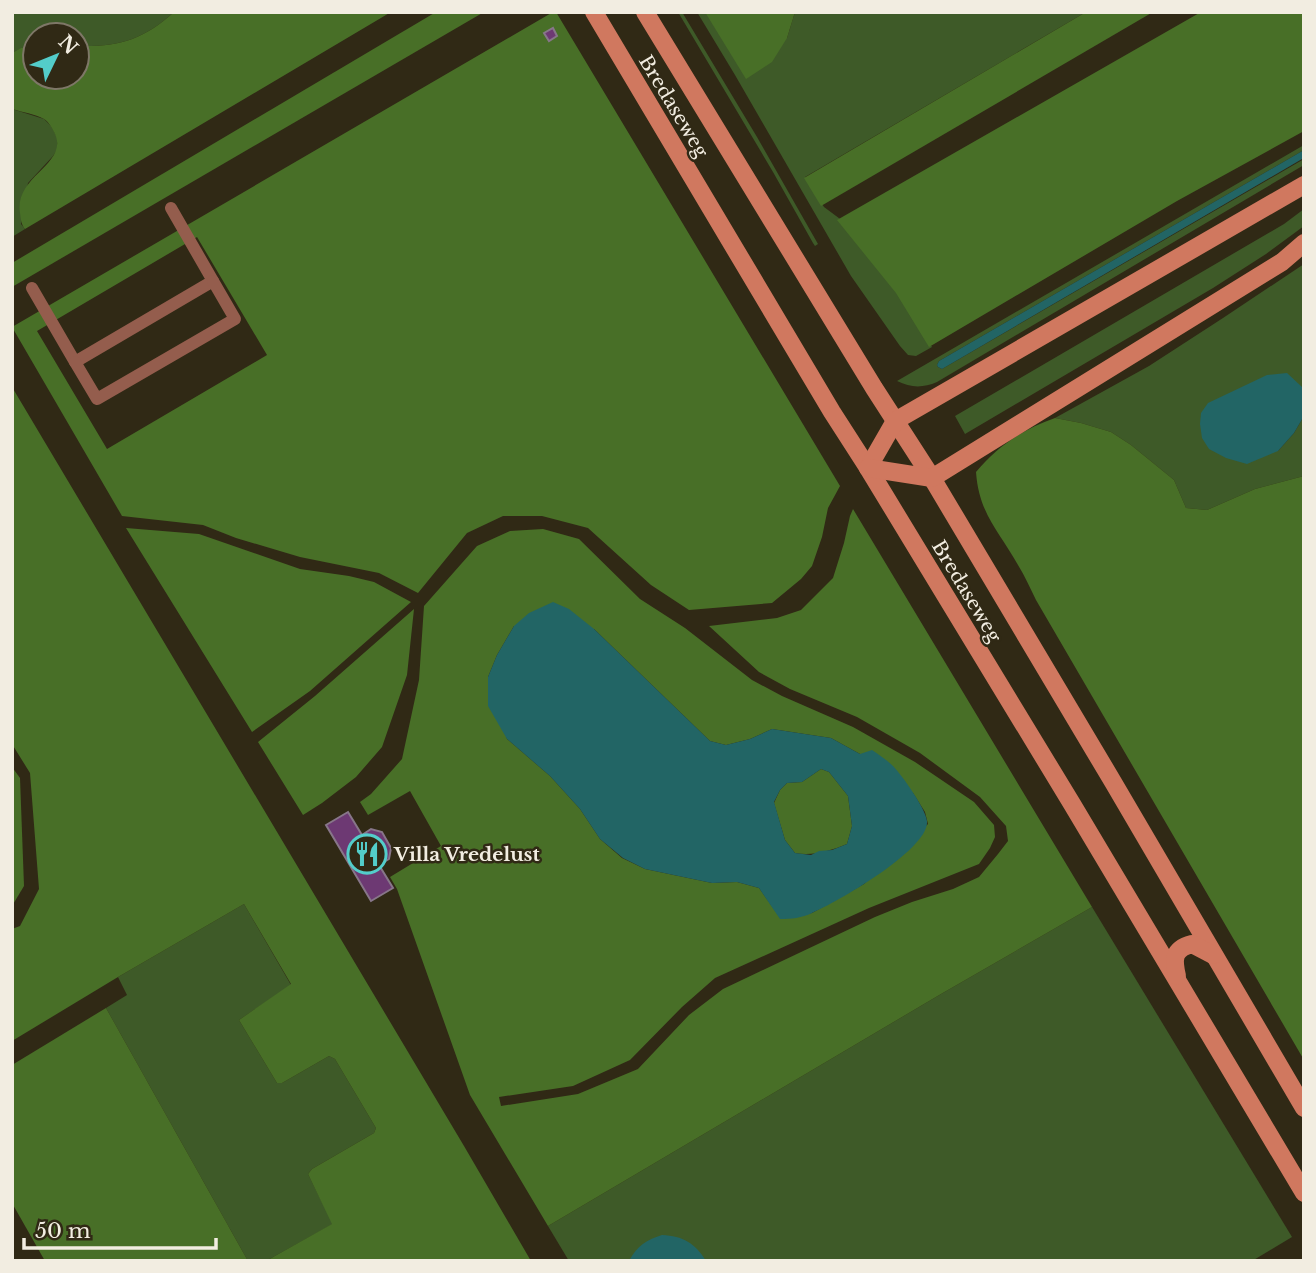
<svg xmlns="http://www.w3.org/2000/svg" width="1316" height="1273" font-family="'Libre Baskerville',serif">
	<rect width="100%" height="100%" fill="#302915"/>
	<g fill="#3e5a28">
		<path d="M12,12H174C143,40 119,47 77,46V35H35V46L22,48L12,53Z"/>
		<path d="M678,12H682L757,137L818,244L815,246L813,243L773,172Z"/>
		<path d="M697,12H705L787,38L795,12H1086L805,177L824,207L863,236L932,347L916,356L908,355L900,346L851,276L735,75Z"/>
		<path d="M12,109L44,119L51,126L57,137V150L53,156L28,183L21,224L25,229L12,237Z"/>
		<path d="M1304,145V150L939,361L937,365L938,367L942,369L1304,159V165L937,382C923,388 911,388 897,381Z"/>
		<path d="M1304,209V226L1266,254L1213,288L965,434L955,416L1284,224Z"/>
		<path d="M1304,264V393L1302,387L1278,451L1294,433L1304,416V476L1255,489L1207,510L1186,508L1174,480L1131,445L1111,432L1081,423L1055,418L1149,366L1223,318Z"/>
		<path d="M244,904L291,985L239,1020L277,1083H282L329,1056L335,1059L376,1128L374,1133L312,1169L308,1174L333,1224L266,1261H248L106,1008L127,995L118,977Z"/>
		<path d="M1092,907L1292,1237L1252,1261H569L548,1226L941,994Z"/>
	</g>
	<g fill="#486f27" fill-rule="evenodd">
		<path d="M174,12H391L25,229C21,224 21,220 20,213C14,175 71,164 54,132C52,128 49,122 44,119C35,114 22,112 12,109V53L21,48L35,46V77H77V46C119,47 143,40 174,12Z"/>
		<path d="M436,12H484L12,287V263Z"/>
		<path d="M553,12H556L840,486L828,508L822,537L812,566L801,579L772,603L689,610L651,585L588,528L542,516H503L467,533L418,593L379,573L300,557L236,538L203,525L122,516L12,327ZM197,237L267,355L107,449L37,331Z"/>
		<path d="M705,12H795L787,38L772,62L746,79Z"/>
		<path d="M1086,12H1153L821,206L804,178Z"/>
		<path d="M1201,12H1304V131L1177,201L929,347L896,293L837,220Z"/>
		<path d="M12,387L464,1146L531,1261H266L332,1224L308,1174L312,1169L374,1133L376,1128L335,1059L329,1056L282,1083H277L239,1020L291,984L244,904L118,977L12,1041V929L20,926L39,889L30,773L12,744Z"/>
		<path d="M1055,418L1081,423L1111,432L1131,445L1174,480L1186,508L1207,510L1255,489L1304,476V1060L1036,600C1030,588 1025,576 1018,565C999,531 979,514 976,472C998,446 1023,429 1055,418Z"/>
		<path d="M853,509L1092,907L941,994L548,1226L470,1095L397,889L390,877L441,846L410,791L368,815L360,802L371,794L402,759L419,680L424,606L477,546L510,531L543,529L579,539L640,599L685,628L752,680L782,696L853,727L915,762L974,802L994,825L995,837L990,848L979,864L869,908L715,978L682,1007L630,1060L573,1086L499,1097L501,1106L578,1094L638,1069L689,1015L723,989L875,917L912,902L953,889L979,877L998,854L1008,841L1006,826L980,797L920,753L857,717L790,689L759,672L709,626L777,618L801,610L833,578L844,543L850,516ZM514,626L594,629L710,741L726,745L750,739L772,729L831,738L860,754L913,793L925,812L928,824L864,884L812,913L781,919L759,888L737,882L712,883L645,869L622,858L600,839L580,809L550,776L507,739L488,677L497,655Z"/>
		<path d="M126,528L199,534L300,569L349,576L374,582L411,602L310,691L252,732Z"/>
		<path d="M414,609L407,675L382,747L356,777L322,803L303,815L258,742L315,696Z"/>
		<path d="M12,767L20,778L24,886L12,906Z"/>
		<path d="M821,769L829,772L848,796L852,826L847,844C830,851 813,856 795,853L785,840L774,803L780,790L787,783L802,782Z"/>
		<path d="M106,1008L248,1261H45L12,1203V1065Z"/>
	</g>
	<g fill="#226565" fill-rule="evenodd">
		<path d="M1304,150V159H1302L942,369L938,367L937,365L939,361Z"/>
		<path d="M1287,373L1302,387L1304,393V416L1294,433L1278,451L1247,464L1226,458L1209,449L1202,438L1200,424L1201,413L1208,403L1267,375Z"/>
		<path d="M553,602L569,609L594,629L710,741L726,745L750,739L772,729L831,738L860,754L872,750C879,755 887,760 893,766C902,775 926,809 927,821C930,849 836,903 812,913C802,918 791,919 780,919L759,888L737,882L712,883L645,869L623,858L600,839L580,809L550,776L507,739L488,706V677L497,655L514,626L529,613ZM821,769L829,772L848,796L852,826L847,844L832,850L819,851L811,855L795,853L785,840L774,802L780,790L787,783L802,782Z"/>
		<path d="M662,1235C683,1236 695,1243 706,1261H629C637,1246 646,1240 662,1235Z"/>
	</g>
	<g fill="#6d3973" stroke="#877689" stroke-width="2">
		<path d="M553,28L557,36L549,41L544,33Z"/>
		<path d="M348,812L362,835L371,829L382,832L391,848L389,859L379,865L393,888L371,901L326,825Z"/>
	</g>
	<g fill="none" stroke-linecap="round" stroke-linejoin="round">
		<g stroke="#945d4d" stroke-width="12">
			<path d="M32,288L75,362L213,281L171,208"/>
			<path d="M75,362L97,399L235,319L213,281"/>
		</g>
		<g stroke="#d0785f" stroke-width="18">
			<path d="M594,12L832,412L868,468L1072,804L1304,1193"/>
			<path d="M645,12L874,388L932,478L1113,782L1304,1108"/>
			<path d="M868,468L895,421L1304,185"/>
			<path d="M868,468L932,478L1282,262L1304,243"/>
			<path d="M1177,976C1173,959 1173,949 1192,944L1213,955"/>
		</g>
	</g>
	<defs>
		<g id="restaurant-ring" transform="scale(2.0125)"><circle r="9.5" fill="#302915" stroke="#53cdca" stroke-width="1.5"/><path d="M-5-6h1v4h1v-4h1v4h1v-4h1v5L-1.5 .5V6h-2V.5L-5-1ZM5-6V6H3V1.5H1.5Q1.5-4 5-6Z" fill="#53cdca"/></g>
	</defs>
	<g fill-rule="evenodd">
		<use href="#restaurant-ring" x="367" y="854"/>
	</g>
	<g text-anchor="middle" stroke-width="5" stroke-linejoin="round" paint-order="stroke">
		<g font-size="19" fill="#f2ede1" stroke="#302915">
			<text transform="translate(674 106) rotate(59)" y="7">Bredaseweg</text>
			<text transform="translate(967 591) rotate(59)" y="7">Bredaseweg</text>
		</g>
		<g font-size="19" font-weight="bold" fill="#f2ede1" stroke="#302915" text-anchor="start">
			<text x="394" y="861">Villa Vredelust</text>
		</g>
	</g>
	<rect width="1316" height="1273" fill="none" stroke="#f2ede1" stroke-width="28"/>
	<g transform="translate(56 56) rotate(47)"><circle r="33" fill="#302915" stroke="#7e7767" stroke-width="2"/>
	<path d="M0-5L12 26L0 18L-12 26Z" fill="#53cdca"/>
	<text y="-10" font-size="19" font-weight="bold" text-anchor="middle" fill="#f2ede1">N</text>
	</g>
	<path d="M24 1238v10h192v-10" fill="none" stroke="#f2ede1" stroke-width="3.5"/>
	<text x="35" y="1238" font-size="21" fill="#f2ede1" stroke="#302915" stroke-width="5" paint-order="stroke">50 m</text>
</svg>
